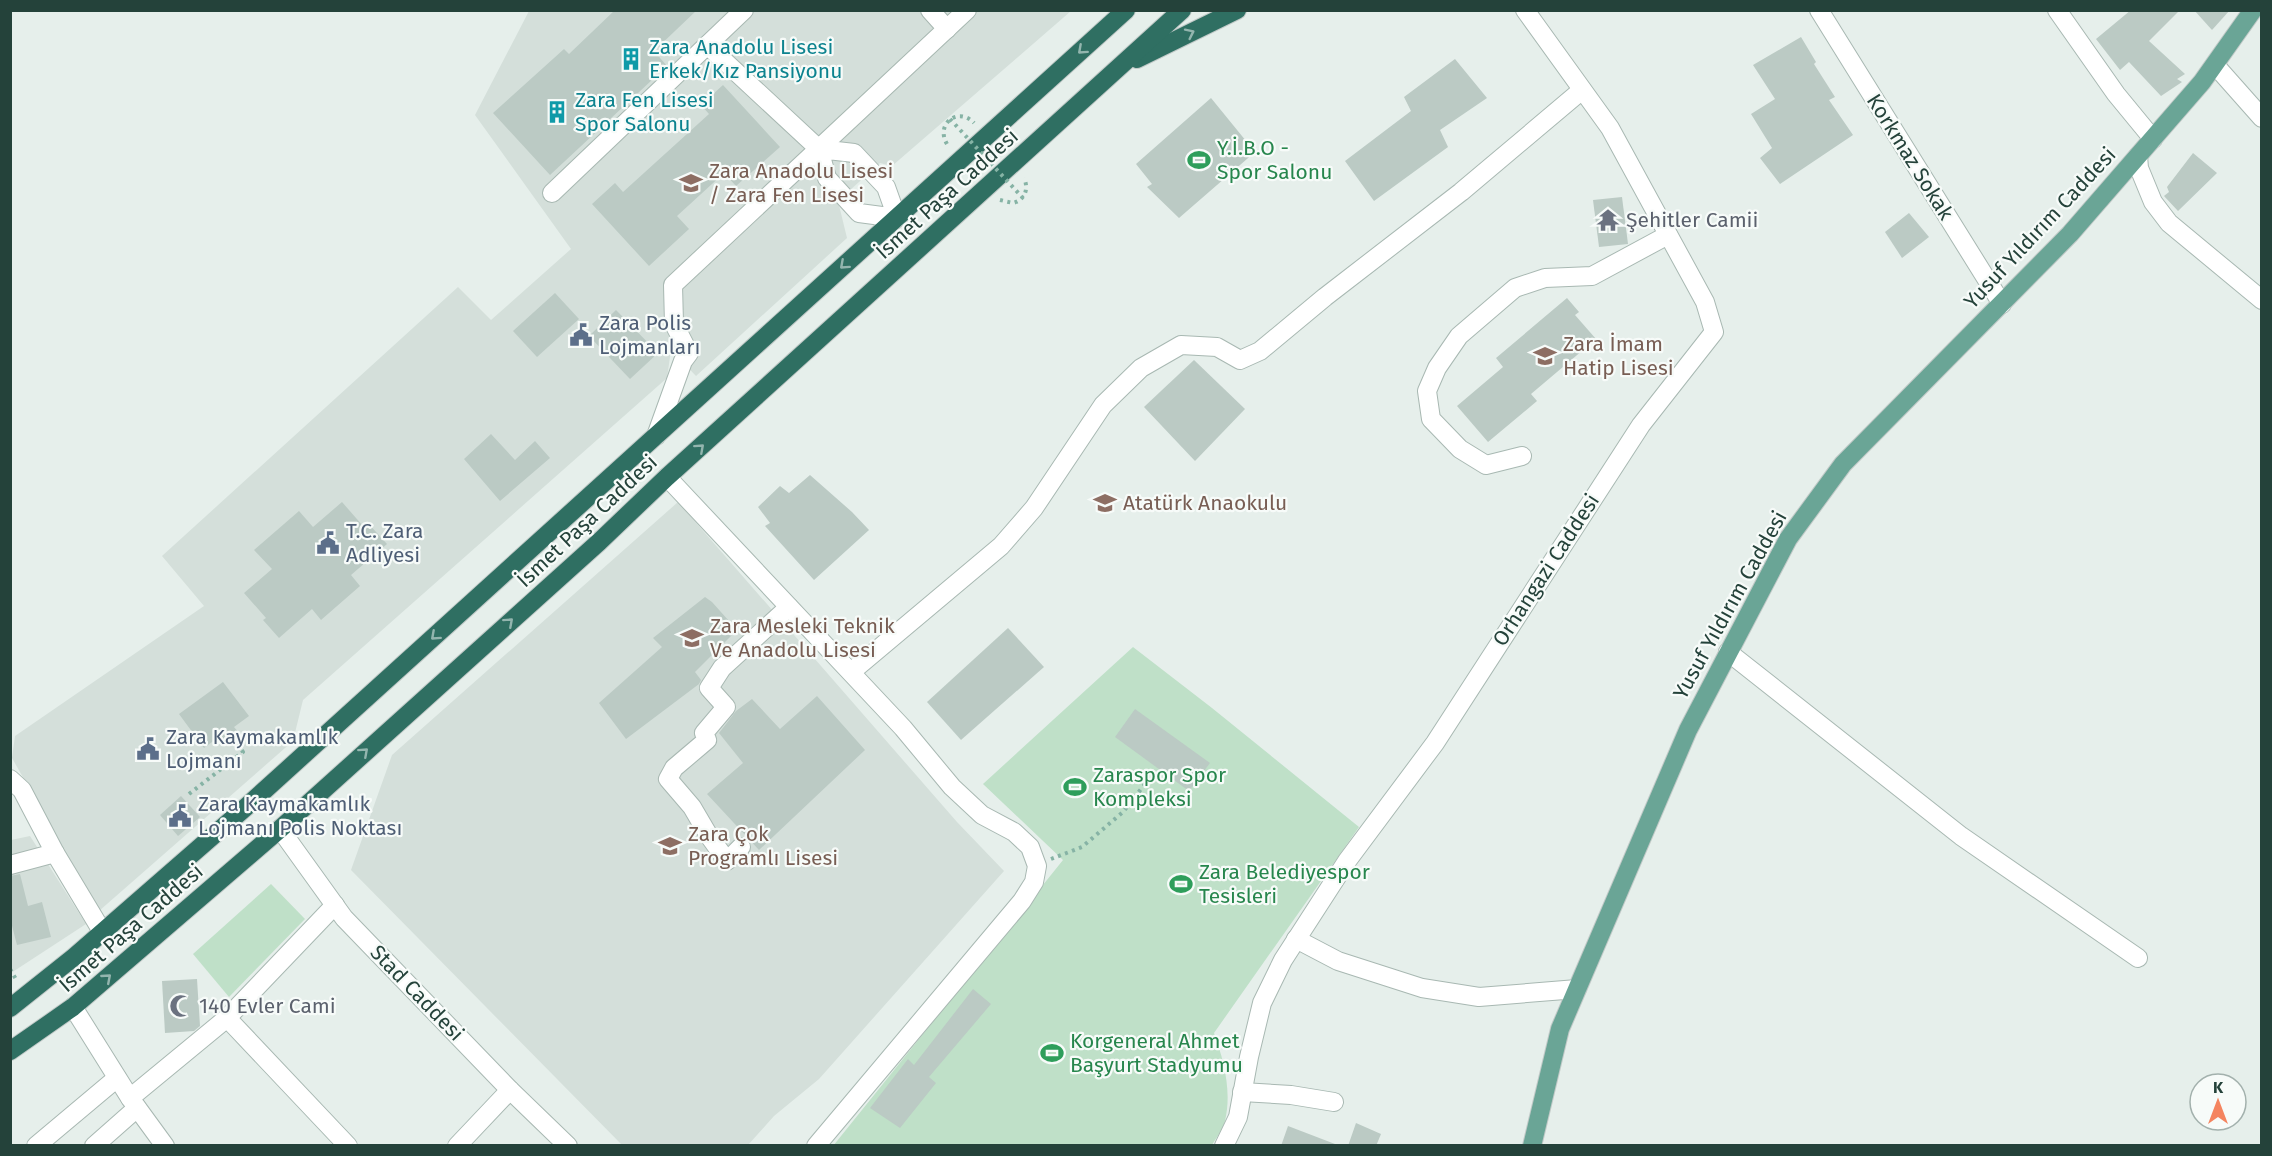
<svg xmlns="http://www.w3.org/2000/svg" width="2272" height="1156" font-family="'Fira Sans',sans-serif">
	<rect width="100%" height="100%" fill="#e6efeb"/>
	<g fill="#d4dfda">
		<path d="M529,11H1071L892,166L880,163L838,201L847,238L696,376L671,350L667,378L303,700L293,741L99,911L12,758L15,736L204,606L162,556L458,287L491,320L571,249L475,115Z"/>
		<path d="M678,502L957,822L1004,871L819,1079L774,1116L748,1145L623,1146L351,870L392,755Z"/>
		<path d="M30,836L86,924L11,973V840Z"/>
	</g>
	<g fill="#bfe0c8">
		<path d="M1133,647L1212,708L1359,827L1214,1033C1224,1061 1232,1091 1225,1121C1223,1129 1216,1138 1212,1145L833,1146L1063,860L983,784Z"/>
		<path d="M271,884L305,919L229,997L193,954Z"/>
	</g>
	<g fill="#bbcac4">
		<path d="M615,10H697L654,51L667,66L550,175L493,113L564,49L569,54Z"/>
		<path d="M2131,10H2180L2149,41L2185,74L2177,79L2182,82L2161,96L2129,62L2120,70L2096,39Z"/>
		<path d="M2194,10H2230L2212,30Z"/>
		<path d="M1801,37L1816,62L1814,64L1835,97L1829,100L1853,135L1780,184L1760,158L1772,148L1751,114L1775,99L1753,65Z"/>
		<path d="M1455,59L1487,98L1440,130L1448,147L1374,201L1345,161L1411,111L1404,97Z"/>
		<path d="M723,85L780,147L736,186L724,173L677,216L689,229L649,266L592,204L615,183L623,192L709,114L701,105Z"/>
		<path d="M1211,98L1255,152L1179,218L1147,187L1152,184L1136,164Z"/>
		<path d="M2193,153L2217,173L2178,211L2164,196L2169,192L2167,187Z"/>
		<path d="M1622,197L1628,244L1599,247L1593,200Z"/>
		<path d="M1909,213L1929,237L1902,258L1885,232Z"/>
		<path d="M555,293L579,319L537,357L513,331Z"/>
		<path d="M1567,298L1579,312L1575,315L1596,339L1531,394L1537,401L1488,442L1457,406L1503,367L1496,358Z"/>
		<path d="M616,310L658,353L630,379L589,336Z"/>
		<path d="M1194,360L1245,409L1195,461L1144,407Z"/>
		<path d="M491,434L515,460L535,441L550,458L500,501L464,459Z"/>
		<path d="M810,475L852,512L869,530L814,580L765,526L770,523L758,507L780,486L789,493Z"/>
		<path d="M342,502L363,526L367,522L387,544L351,575L360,586L321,620L312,609L279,638L263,620L266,618L244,593L272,569L254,550L299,511L313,527Z"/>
		<path d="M705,597L712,602L737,630L695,672L701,680L699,684L626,739L599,703L662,647L653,638Z"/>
		<path d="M1008,628L1044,667L961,740L927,702Z"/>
		<path d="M223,682L249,716L234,727L240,734L226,744L220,736L204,748L179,714Z"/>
		<path d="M817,696L865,750L759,850L707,794L743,763L719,733L736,711L752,699L780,729Z"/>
		<path d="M1135,709L1210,763L1189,791L1115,737Z"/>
		<path d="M181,796L200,817L178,836L160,815Z"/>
		<path d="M20,874L28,906L42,902L51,937L17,945L10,918V876Z"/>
		<path d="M197,979L200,1026L194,1031L165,1033L162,981Z"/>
		<path d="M973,989L991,1004L929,1077L936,1083L900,1128L870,1108L908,1059L914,1065Z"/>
		<path d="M1356,1123L1381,1134L1376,1146H1348Z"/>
		<path d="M1288,1126L1335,1144V1146H1281Z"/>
	</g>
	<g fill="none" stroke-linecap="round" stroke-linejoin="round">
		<g stroke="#a8b8b2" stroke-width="20">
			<g id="minor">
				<path d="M930,10L947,29"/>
				<path d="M1819,10L2002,304"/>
				<path d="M2057,10L2116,94L2153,139"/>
				<path d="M707,45L819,149"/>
				<path d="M2215,65L2262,118"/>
				<path d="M819,149L854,153L886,187L897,218L859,213L827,178Z"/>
				<path d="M2138,156L2139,168L2153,202L2169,223L2262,300"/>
				<path d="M552,193L744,10"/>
				<path d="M656,436L683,361L689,353L674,324L673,285L967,10"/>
				<path d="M1522,456L1486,465L1460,449L1431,419L1427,391L1437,368L1459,336L1515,288L1545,278L1592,276L1668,235"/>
				<path d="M667,477L903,728L952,787L982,815L1014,832L1030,847L1037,866L1034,882L1022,901L816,1146"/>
				<path d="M1728,652L1961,836L2138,958"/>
				<path d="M851,672L1001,546L1034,508L1103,405L1141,368L1181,345L1217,347L1240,360L1260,351L1325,297L1461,192L1582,90"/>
				<path d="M10,779L22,790L55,853L103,933"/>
				<path d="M280,829L344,918L510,1090L568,1146"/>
				<path d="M741,847L727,861L709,836L692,807L668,779L674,768L707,740L704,733L726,707L709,688L722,668L789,607"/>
				<path d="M10,865L55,853"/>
				<path d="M1296,939L1338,961L1422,988L1479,997L1577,989"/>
				<path d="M73,1007L130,1098L165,1146"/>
				<path d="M227,1018L348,1146"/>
				<path d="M1242,1092L1291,1095L1334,1102"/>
				<path d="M130,1098L227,1018L335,905"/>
				<path d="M36,1146L117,1078"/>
				<path d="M94,1146L137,1108"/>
				<path d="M457,1146L510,1090"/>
				<path d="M1224,1146L1238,1117L1249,1057L1262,1003L1283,960L1347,861L1435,743L1641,425L1714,332L1705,302L1610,128L1525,10"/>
			</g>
		</g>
		<g stroke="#c2cac8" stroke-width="20">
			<path id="major" d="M1532,1146L1560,1029L1688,730L1788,539L1843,464L2070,234L2202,82L2253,10"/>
		</g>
		<g stroke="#c2cac8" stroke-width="20">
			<g id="highway">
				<path d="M1137,59L1237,10"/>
				<path d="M10,1008L74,957L246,807L1126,10"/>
				<path d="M10,1051L73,1007L280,829L599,542L667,477L1182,10"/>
			</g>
		</g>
		<g stroke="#86b3a5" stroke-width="4" stroke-dasharray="3 4.5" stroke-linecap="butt">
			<path d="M947,144C935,124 958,106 974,123"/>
			<path d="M1000,200L1013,203C1025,200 1029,189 1024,178"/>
			<path d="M189,794L243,752L233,739"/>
			<path d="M1051,859L1082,847L1123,812L1145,784"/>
			<path d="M10,969L17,981"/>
		</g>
		<use href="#minor" stroke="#fff" stroke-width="18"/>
		<use href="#major" stroke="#6aa596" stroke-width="18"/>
		<use href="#highway" stroke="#2f6f62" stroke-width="18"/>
		<path stroke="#86b3a5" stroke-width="4" stroke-dasharray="3 4.5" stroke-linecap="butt" d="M950,119L1023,198"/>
	</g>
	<defs><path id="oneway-chevron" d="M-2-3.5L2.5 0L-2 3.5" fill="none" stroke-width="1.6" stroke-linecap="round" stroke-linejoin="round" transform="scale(1.5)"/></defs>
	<g stroke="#93b5ae">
		<use href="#oneway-chevron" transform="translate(1190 33) rotate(-26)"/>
		<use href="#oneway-chevron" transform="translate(1082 50) rotate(138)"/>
		<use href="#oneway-chevron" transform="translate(844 265) rotate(138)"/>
		<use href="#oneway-chevron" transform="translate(700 448) rotate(-42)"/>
		<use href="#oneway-chevron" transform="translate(509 622) rotate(-42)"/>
		<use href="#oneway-chevron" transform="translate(435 636) rotate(138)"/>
		<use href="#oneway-chevron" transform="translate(364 752) rotate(-42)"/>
		<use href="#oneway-chevron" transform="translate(107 978) rotate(-41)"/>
	</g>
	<defs>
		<g id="building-bare" transform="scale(1.8)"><path d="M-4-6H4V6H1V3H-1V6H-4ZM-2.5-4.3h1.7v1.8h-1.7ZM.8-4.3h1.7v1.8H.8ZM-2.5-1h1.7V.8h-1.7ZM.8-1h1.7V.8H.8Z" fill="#0f9aa8" stroke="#f7fbf9" stroke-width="2.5" paint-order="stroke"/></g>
		<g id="stadium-bare" transform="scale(1.8)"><path d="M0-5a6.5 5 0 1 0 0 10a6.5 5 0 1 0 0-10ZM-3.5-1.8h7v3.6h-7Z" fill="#2e9e5b" stroke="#f7fbf9" stroke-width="2.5" paint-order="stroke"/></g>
		<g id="school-bare" transform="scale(1.8)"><path d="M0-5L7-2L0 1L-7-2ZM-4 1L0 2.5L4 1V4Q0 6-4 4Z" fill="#8d6e63" stroke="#f7fbf9" stroke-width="2.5" paint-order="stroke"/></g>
		<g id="temple-bare" transform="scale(1.8)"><path d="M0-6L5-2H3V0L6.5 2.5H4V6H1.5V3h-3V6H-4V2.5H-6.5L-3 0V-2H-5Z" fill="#6b7280" stroke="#f7fbf9" stroke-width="2.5" paint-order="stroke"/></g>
		<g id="civic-bare" transform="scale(1.8)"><path d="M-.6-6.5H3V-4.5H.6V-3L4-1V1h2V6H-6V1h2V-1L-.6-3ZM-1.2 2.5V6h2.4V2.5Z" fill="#5c6f8a" stroke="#f7fbf9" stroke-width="2.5" paint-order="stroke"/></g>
		<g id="mosque-bare" transform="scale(1.8)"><path d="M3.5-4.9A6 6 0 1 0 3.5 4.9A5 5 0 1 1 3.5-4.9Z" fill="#6b7280" stroke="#f7fbf9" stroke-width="2.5" paint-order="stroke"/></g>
	</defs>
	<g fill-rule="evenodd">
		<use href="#building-bare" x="631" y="59"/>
		<use href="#building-bare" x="557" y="112"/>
		<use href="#stadium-bare" x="1199" y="160"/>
		<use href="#school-bare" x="691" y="183"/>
		<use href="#temple-bare" x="1608" y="220"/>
		<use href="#civic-bare" x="581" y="335"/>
		<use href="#school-bare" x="1545" y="356"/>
		<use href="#school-bare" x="1105" y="503"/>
		<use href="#civic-bare" x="328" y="543"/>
		<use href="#school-bare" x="692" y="638"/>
		<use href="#civic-bare" x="148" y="749"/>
		<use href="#stadium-bare" x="1075" y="787"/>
		<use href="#civic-bare" x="180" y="816"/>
		<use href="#school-bare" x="670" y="846"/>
		<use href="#stadium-bare" x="1181" y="884"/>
		<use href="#mosque-bare" x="181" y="1006"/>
		<use href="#stadium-bare" x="1052" y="1053"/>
	</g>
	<g text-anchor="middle" stroke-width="4.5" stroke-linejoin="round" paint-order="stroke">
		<g font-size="21" fill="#0d838f" stroke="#f7fbf9" text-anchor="start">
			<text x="649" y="54">Zara Anadolu Lisesi<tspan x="649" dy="24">Erkek/Kız Pansiyonu</tspan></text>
			<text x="575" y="107">Zara Fen Lisesi<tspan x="575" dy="24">Spor Salonu</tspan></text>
		</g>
		<g font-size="21" fill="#27864d" stroke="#f7fbf9" text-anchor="start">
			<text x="1217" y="155">Y.İ.B.O -<tspan x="1217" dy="24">Spor Salonu</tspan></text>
			<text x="1093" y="782">Zaraspor Spor<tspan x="1093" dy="24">Kompleksi</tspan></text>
			<text x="1199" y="879">Zara Belediyespor<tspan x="1199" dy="24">Tesisleri</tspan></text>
			<text x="1070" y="1048">Korgeneral Ahmet<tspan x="1070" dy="24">Başyurt Stadyumu</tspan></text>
		</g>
		<g font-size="21" fill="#24423a" stroke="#f7fbf9">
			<text transform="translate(1910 157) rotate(58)" y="7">Korkmaz Sokak</text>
			<text transform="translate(947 194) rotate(-42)" y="7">İsmet Paşa Caddesi</text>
			<text transform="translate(2040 228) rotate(-47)" y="7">Yusuf Yıldırım Caddesi</text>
			<text transform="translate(587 521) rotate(-43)" y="7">İsmet Paşa Caddesi</text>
			<text transform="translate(1546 570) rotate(-57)" y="7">Orhangazi Caddesi</text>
			<text transform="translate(1730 605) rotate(-61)" y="7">Yusuf Yıldırım Caddesi</text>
			<text transform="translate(131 928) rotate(-41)" y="7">İsmet Paşa Caddesi</text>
			<text transform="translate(417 993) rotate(46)" y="7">Stad Caddesi</text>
		</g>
		<g font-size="21" fill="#785e54" stroke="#f7fbf9" text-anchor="start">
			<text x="709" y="178">Zara Anadolu Lisesi<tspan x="709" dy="24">/ Zara Fen Lisesi</tspan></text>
			<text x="1563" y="351">Zara İmam<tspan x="1563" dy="24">Hatip Lisesi</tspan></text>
			<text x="1123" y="510">Atatürk Anaokulu</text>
			<text x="710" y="633">Zara Mesleki Teknik<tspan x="710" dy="24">Ve Anadolu Lisesi</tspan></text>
			<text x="688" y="841">Zara Çok<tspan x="688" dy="24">Programlı Lisesi</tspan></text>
		</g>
		<g font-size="21" fill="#5b616d" stroke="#f7fbf9" text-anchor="start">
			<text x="1626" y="227">Şehitler Camii</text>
			<text x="199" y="1013">140 Evler Cami</text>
		</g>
		<g font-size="21" fill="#4e5e75" stroke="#f7fbf9" text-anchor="start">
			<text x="599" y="330">Zara Polis<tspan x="599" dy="24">Lojmanları</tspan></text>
			<text x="346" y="538">T.C. Zara<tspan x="346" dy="24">Adliyesi</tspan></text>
			<text x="166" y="744">Zara Kaymakamlık<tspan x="166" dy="24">Lojmanı</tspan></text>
			<text x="198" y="811">Zara Kaymakamlık<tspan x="198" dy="24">Lojmanı Polis Noktası</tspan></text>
		</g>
	</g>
	<rect width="2272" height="1156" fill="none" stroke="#24423a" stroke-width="24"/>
	<g transform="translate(2218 1102)"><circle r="28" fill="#f7fbf9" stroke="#a3b1ad" stroke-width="1.5"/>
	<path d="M0-4.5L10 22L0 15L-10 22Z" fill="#f4845f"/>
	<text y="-9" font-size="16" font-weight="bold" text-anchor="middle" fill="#24423a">K</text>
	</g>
</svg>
